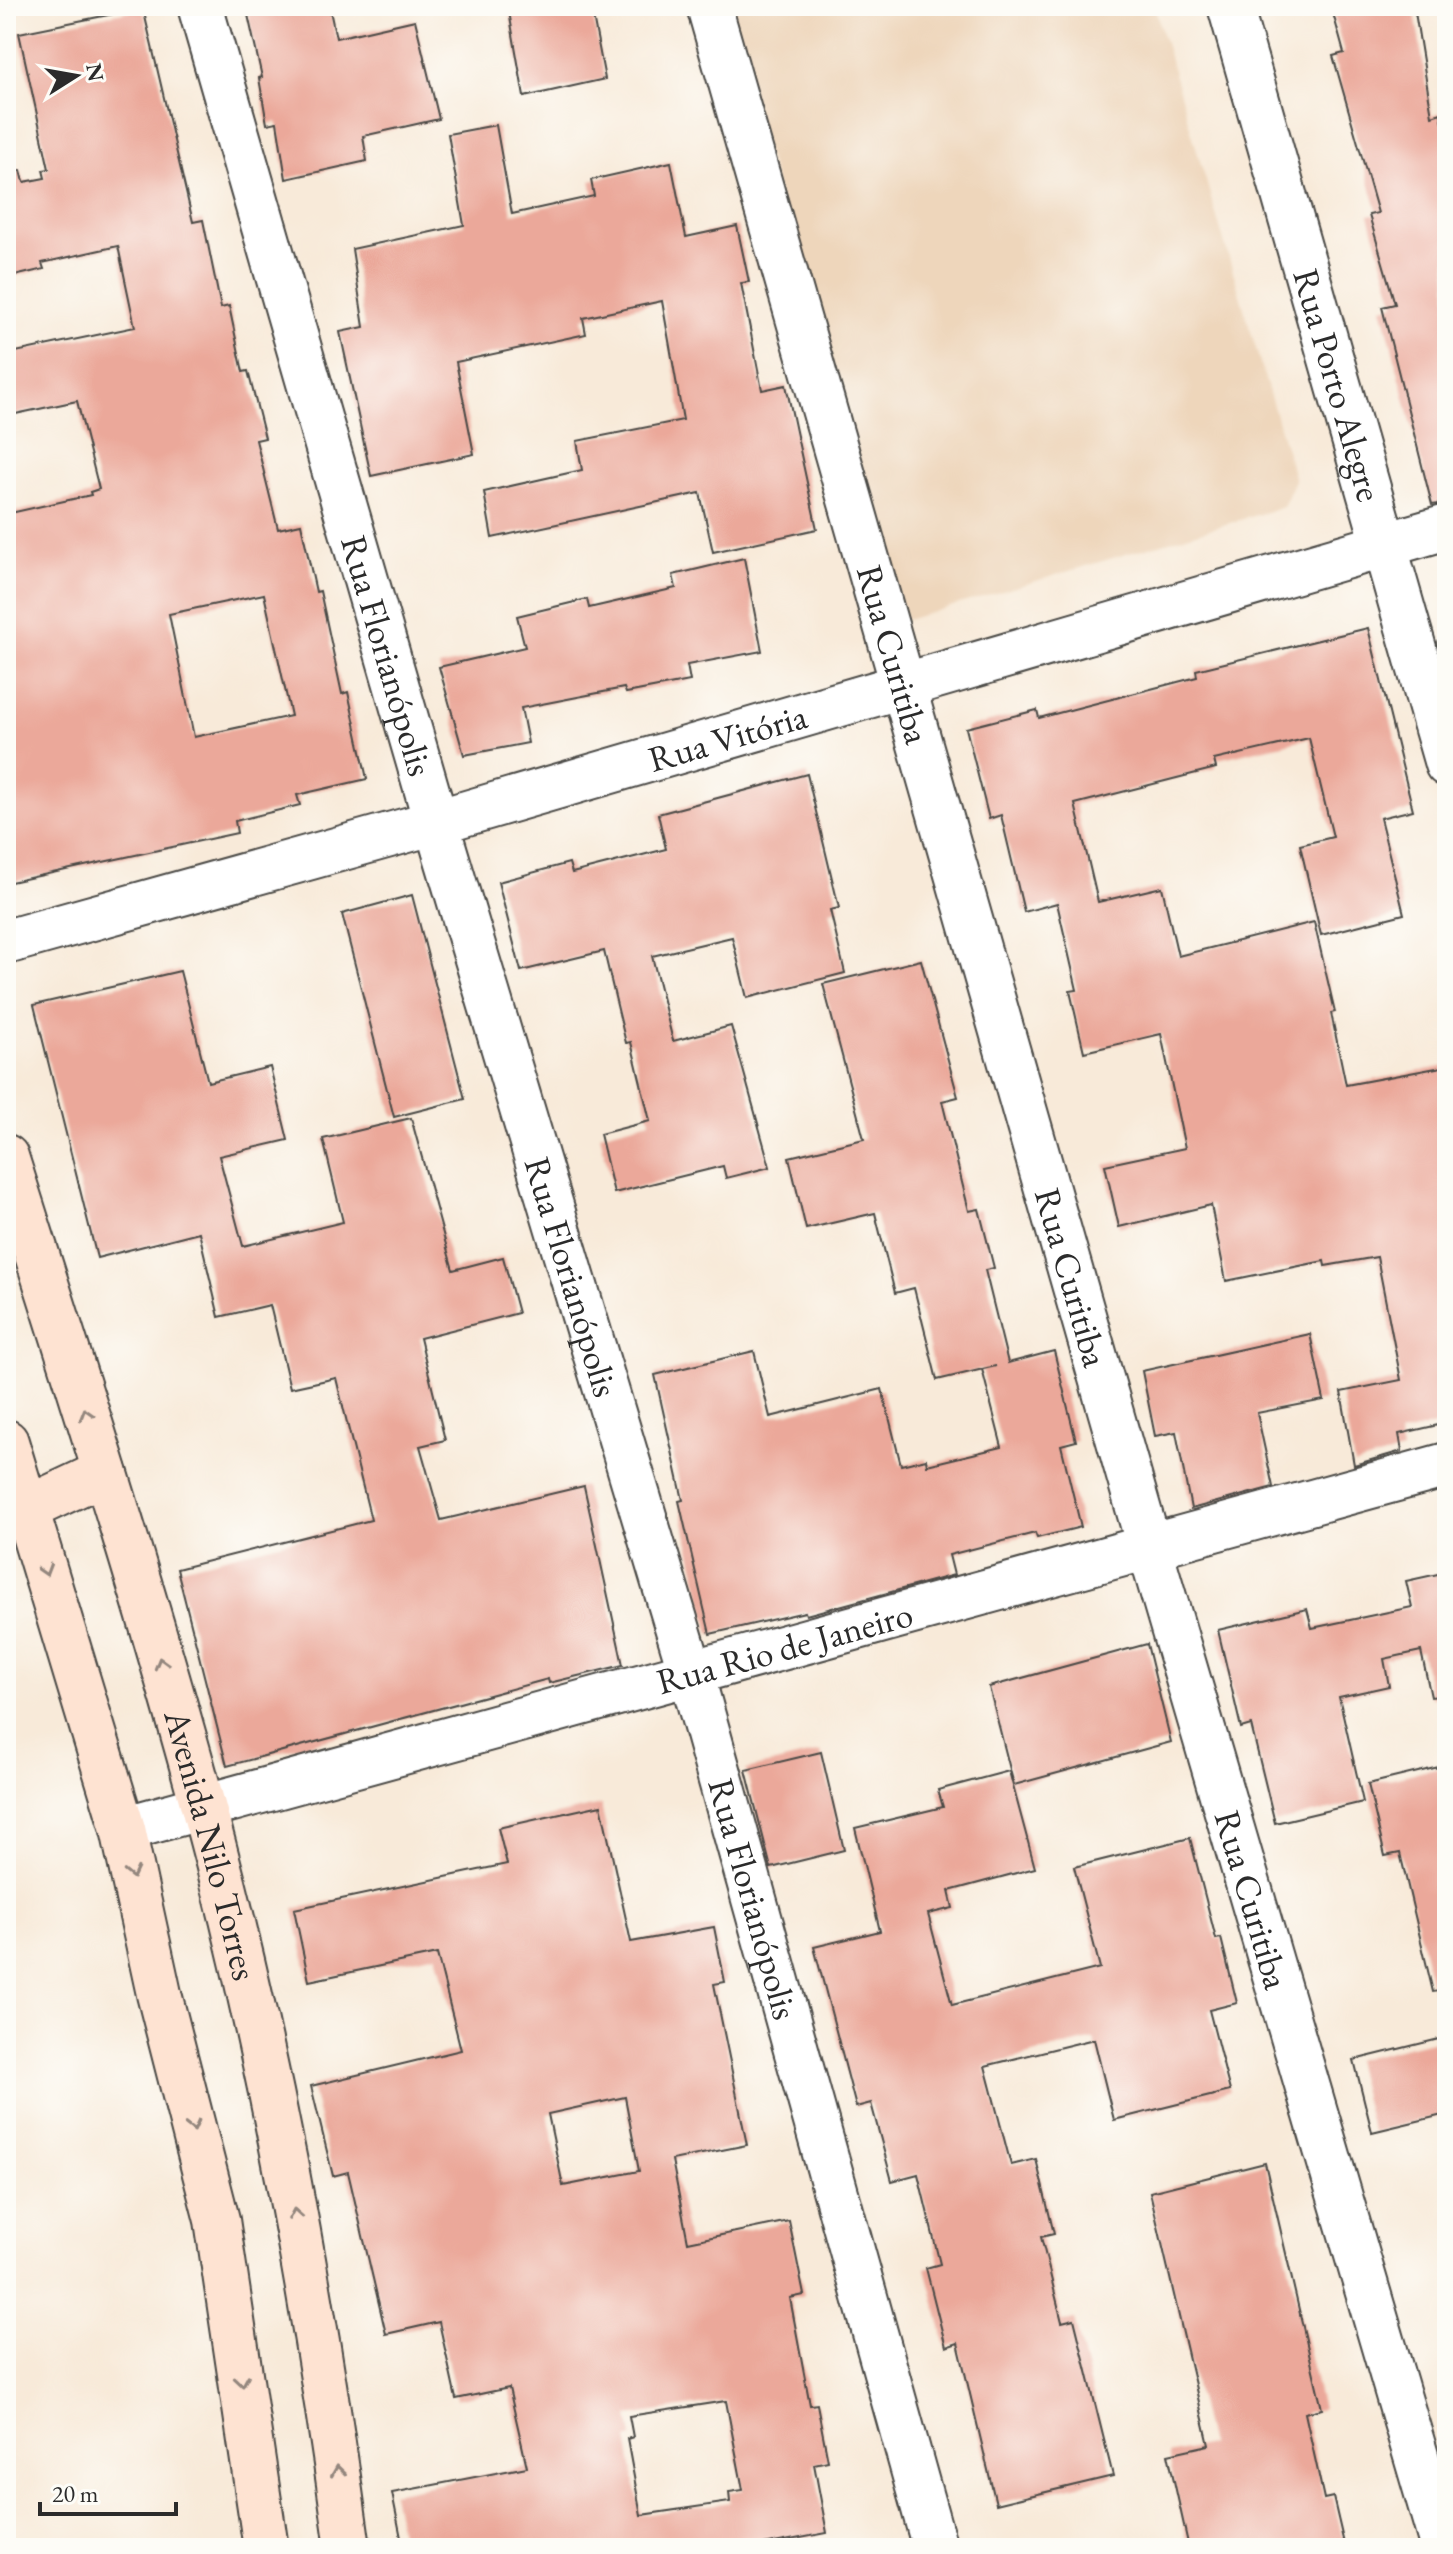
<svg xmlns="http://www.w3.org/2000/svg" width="1453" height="2554" font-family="'EB Garamond',serif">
	<rect width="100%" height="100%" fill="#fdfcf7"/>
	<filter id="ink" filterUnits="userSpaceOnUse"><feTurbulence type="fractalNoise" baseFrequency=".0125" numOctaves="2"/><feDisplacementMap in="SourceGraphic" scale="16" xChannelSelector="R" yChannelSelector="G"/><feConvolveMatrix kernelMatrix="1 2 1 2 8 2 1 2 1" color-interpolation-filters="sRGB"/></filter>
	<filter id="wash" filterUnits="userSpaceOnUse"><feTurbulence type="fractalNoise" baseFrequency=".006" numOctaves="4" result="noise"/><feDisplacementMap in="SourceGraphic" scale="32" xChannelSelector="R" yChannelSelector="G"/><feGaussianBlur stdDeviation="1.8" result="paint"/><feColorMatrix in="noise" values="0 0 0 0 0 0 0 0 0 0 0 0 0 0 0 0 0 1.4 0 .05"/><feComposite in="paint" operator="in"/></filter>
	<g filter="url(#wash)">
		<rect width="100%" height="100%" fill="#f8ead9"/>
		<path fill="#eed6bb" d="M723,6H1154L1295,480L1283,507L906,620Z"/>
		<g id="blocks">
			<g fill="#eba89a" fill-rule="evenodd">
				<path d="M246,6H329L336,38L415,20L439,119L363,136L367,161L286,179L277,122L267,124L259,78L262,77Z"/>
				<path d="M508,6H591L605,79L524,97Z"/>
				<path d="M1331,6H1414L1432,116L1441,113L1447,147V503L1432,505L1382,307L1395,304L1369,215L1378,213L1333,56L1344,53Z"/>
				<path d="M143,8L193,222L203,220L221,308L229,306L243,372L248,371L265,438L256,440L278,529L301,524L316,592L320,591L342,694L348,692L367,779L297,795L300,805L235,821L237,833L6,883V514L91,495L90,492L99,489L77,401L6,416V354L135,327L118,246L42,263L44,269L6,278V172L21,170L24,182L45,178L43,170L49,169L19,33ZM264,594L291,716L194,737L169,614Z"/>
				<path d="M496,125L512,214L594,196L591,180L671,162L686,237L737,226L749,282L741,283L762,390L786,385L817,529L713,552L700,493L492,538L484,492L582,470L577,441L683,420L662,301L583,318L586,334L456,362L474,454L371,476L340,332L364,327L352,249L464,225L448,134Z"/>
				<path d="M744,558L762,651L687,665L690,681L626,693L624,688L521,708L528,743L464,755L439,667L525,647L517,616L587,599L589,608L676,588L673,575Z"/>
				<path d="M1368,628L1413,810L1380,818L1404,914L1321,935L1300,845L1333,837L1309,738L1214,760L1216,768L1075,804L1098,902L1162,887L1178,956L1314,922L1335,1012L1331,1013L1346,1085L1447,1066V1423L1399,1434L1402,1451L1354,1465L1341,1392L1401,1380L1377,1257L1325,1266L1324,1261L1226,1281L1211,1205L1119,1227L1105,1165L1185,1148L1161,1034L1084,1052L1070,991L1077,990L1057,903L1024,912L1001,815L989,819L966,728L1037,710L1039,718L1197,677L1196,670Z"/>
				<path d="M807,774L839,908L830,910L845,973L747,998L732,937L652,956L673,1041L731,1026L770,1167L726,1178L723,1166L614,1193L600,1134L650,1121L631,1042L626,1043L604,951L521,971L498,882L569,863L572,873L666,849L658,814Z"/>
				<path d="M412,895L465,1099L394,1117L342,914Z"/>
				<path d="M921,960L958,1097L942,1101L969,1211L979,1209L994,1268L985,1270L1008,1363L1054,1351L1076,1441L1061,1445L1081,1527L1037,1538L1035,1533L949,1555L954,1575L806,1615L805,1612L710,1634L679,1501L683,1500L655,1375L754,1351L770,1417L882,1389L901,1465L926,1459L927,1465L1002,1447L982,1369L996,1366L937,1380L914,1288L895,1293L875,1213L806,1229L789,1157L864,1139L823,984Z"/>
				<path d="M180,971L208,1082L270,1067L288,1140L219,1156L243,1246L343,1222L323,1139L411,1118L453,1270L503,1257L518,1313L420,1338L445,1440L420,1446L441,1520L584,1486L623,1665L549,1683L548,1679L227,1766L177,1569L371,1520L336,1378L290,1388L270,1305L219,1317L199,1232L97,1258L34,1005Z"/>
				<path d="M1310,1334L1324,1400L1257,1413L1273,1487L1191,1509L1176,1432L1155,1436L1142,1371Z"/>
				<path d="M1447,1572V1695L1431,1697L1421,1651L1384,1659L1389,1686L1339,1697L1363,1802L1275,1823L1251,1725L1241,1728L1218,1630L1307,1609L1312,1628L1412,1607L1406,1581Z"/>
				<path d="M1147,1644L1171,1742L1014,1785L989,1687Z"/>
				<path d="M821,1752L844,1850L771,1868L746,1770Z"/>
				<path d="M1447,1765V1990L1433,1992L1400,1853L1385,1856L1368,1784Z"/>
				<path d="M1009,1771L1035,1868L949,1891L953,1908L928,1914L952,2005L1100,1968L1074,1867L1190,1838L1216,1939L1221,1938L1237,2003L1209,2010L1230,2091L1114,2120L1094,2039L985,2066L1011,2165L1036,2159L1054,2234L1041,2237L1062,2322L1074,2319L1113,2476L996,2504L958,2343L946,2347L926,2268L940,2264L918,2174L892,2181L871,2103L856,2107L814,1947L880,1931L855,1828L943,1807L938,1790Z"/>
				<path d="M601,1805L631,1942L714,1927L725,1982L714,1984L747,2145L672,2160L688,2242L789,2221L804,2295L790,2298L810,2405L817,2404L828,2461L814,2464L827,2533L748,2548H403L392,2493L527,2467L509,2388L456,2399L439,2322L386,2334L348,2172L333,2176L311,2086L461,2050L437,1954L309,1981L294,1909L507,1864L498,1828ZM625,2097L639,2171L563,2186L548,2114ZM726,2401L743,2490L729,2492L730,2502L641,2515L627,2439L633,2437L629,2416Z"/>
				<path d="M1447,2037V2114L1372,2132L1354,2060Z"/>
				<path d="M1265,2163L1322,2409L1305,2413L1324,2499L1333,2497L1345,2548H1189L1168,2454L1209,2445L1150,2192Z"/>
			</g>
		</g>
	</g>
	<g filter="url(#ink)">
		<use href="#blocks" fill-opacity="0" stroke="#4a4845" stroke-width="2"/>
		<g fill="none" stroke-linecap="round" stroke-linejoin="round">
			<g stroke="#4a4845" stroke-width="48">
				<g id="street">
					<path id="s1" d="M200,6L436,822L691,1673L935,2548"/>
					<path id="s2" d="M709,6L1149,1546L1443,2548"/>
					<path id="s3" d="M1230,6L1447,764"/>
					<path id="s4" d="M6,942L436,822L1447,527"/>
					<path id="s5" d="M123,1829L1447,1465"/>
				</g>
			</g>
			<g stroke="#4a4845" stroke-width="48">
				<g id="secondary">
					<path id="s6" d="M6,1157C74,1372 144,1588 203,1806C269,2049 314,2298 348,2548"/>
					<path d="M6,1442L123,1829L159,1994L217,2220L266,2548"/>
					<path d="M26,1509L105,1472"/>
				</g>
			</g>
			<use href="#street" stroke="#fff" stroke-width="44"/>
			<use href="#secondary" stroke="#fee3d2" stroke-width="44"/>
		</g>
		<defs><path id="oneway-chevron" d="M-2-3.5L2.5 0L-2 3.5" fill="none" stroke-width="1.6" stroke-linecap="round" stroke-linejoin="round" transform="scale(2)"/></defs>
		<g stroke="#94877e">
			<use href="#oneway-chevron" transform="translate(86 1414) rotate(-107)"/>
			<use href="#oneway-chevron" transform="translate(45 1570) rotate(73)"/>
			<use href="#oneway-chevron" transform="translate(161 1663) rotate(-106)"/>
			<use href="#oneway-chevron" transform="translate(132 1873) rotate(77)"/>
			<use href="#oneway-chevron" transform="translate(193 2126) rotate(76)"/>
			<use href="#oneway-chevron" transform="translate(295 2214) rotate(-100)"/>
			<use href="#oneway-chevron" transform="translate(242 2381) rotate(81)"/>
			<use href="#oneway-chevron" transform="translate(338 2471) rotate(-98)"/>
		</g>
	</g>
	<g text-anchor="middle" stroke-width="6" stroke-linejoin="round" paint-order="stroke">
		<g font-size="36" fill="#2b2b2b" stroke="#fdfcf7">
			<text dy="13" stroke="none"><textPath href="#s3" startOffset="394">Rua Porto Alegre</textPath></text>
			<text dy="13" stroke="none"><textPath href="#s1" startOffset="676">Rua Florianópolis</textPath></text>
			<text dy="13" stroke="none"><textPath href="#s2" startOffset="674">Rua Curitiba</textPath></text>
			<text dy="13" stroke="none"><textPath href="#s4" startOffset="750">Rua Vitória</textPath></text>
			<text dy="13" stroke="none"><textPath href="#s1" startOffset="1324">Rua Florianópolis</textPath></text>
			<text dy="13" stroke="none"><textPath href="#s2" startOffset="1322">Rua Curitiba</textPath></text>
			<text dy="13" stroke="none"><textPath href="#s5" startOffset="686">Rua Rio de Janeiro</textPath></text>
			<text dy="13" stroke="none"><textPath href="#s6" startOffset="718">Avenida Nilo Torres</textPath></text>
			<text dy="13" stroke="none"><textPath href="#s1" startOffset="1972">Rua Florianópolis</textPath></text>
			<text dy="13" stroke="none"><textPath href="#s2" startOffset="1970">Rua Curitiba</textPath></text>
		</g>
	</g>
	<rect width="1453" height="2554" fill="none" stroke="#fdfcf7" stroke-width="32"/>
	<g transform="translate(76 76) rotate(79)" stroke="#fdfcf7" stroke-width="6" paint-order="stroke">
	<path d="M0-6L14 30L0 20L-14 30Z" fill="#2b2b2b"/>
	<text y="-12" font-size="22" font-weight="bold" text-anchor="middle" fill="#2b2b2b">N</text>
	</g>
	<path d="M40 2502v12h136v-12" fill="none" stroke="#2b2b2b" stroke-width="4"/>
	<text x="52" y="2502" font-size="24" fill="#2b2b2b" stroke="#fdfcf7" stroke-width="6" paint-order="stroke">20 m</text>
</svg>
